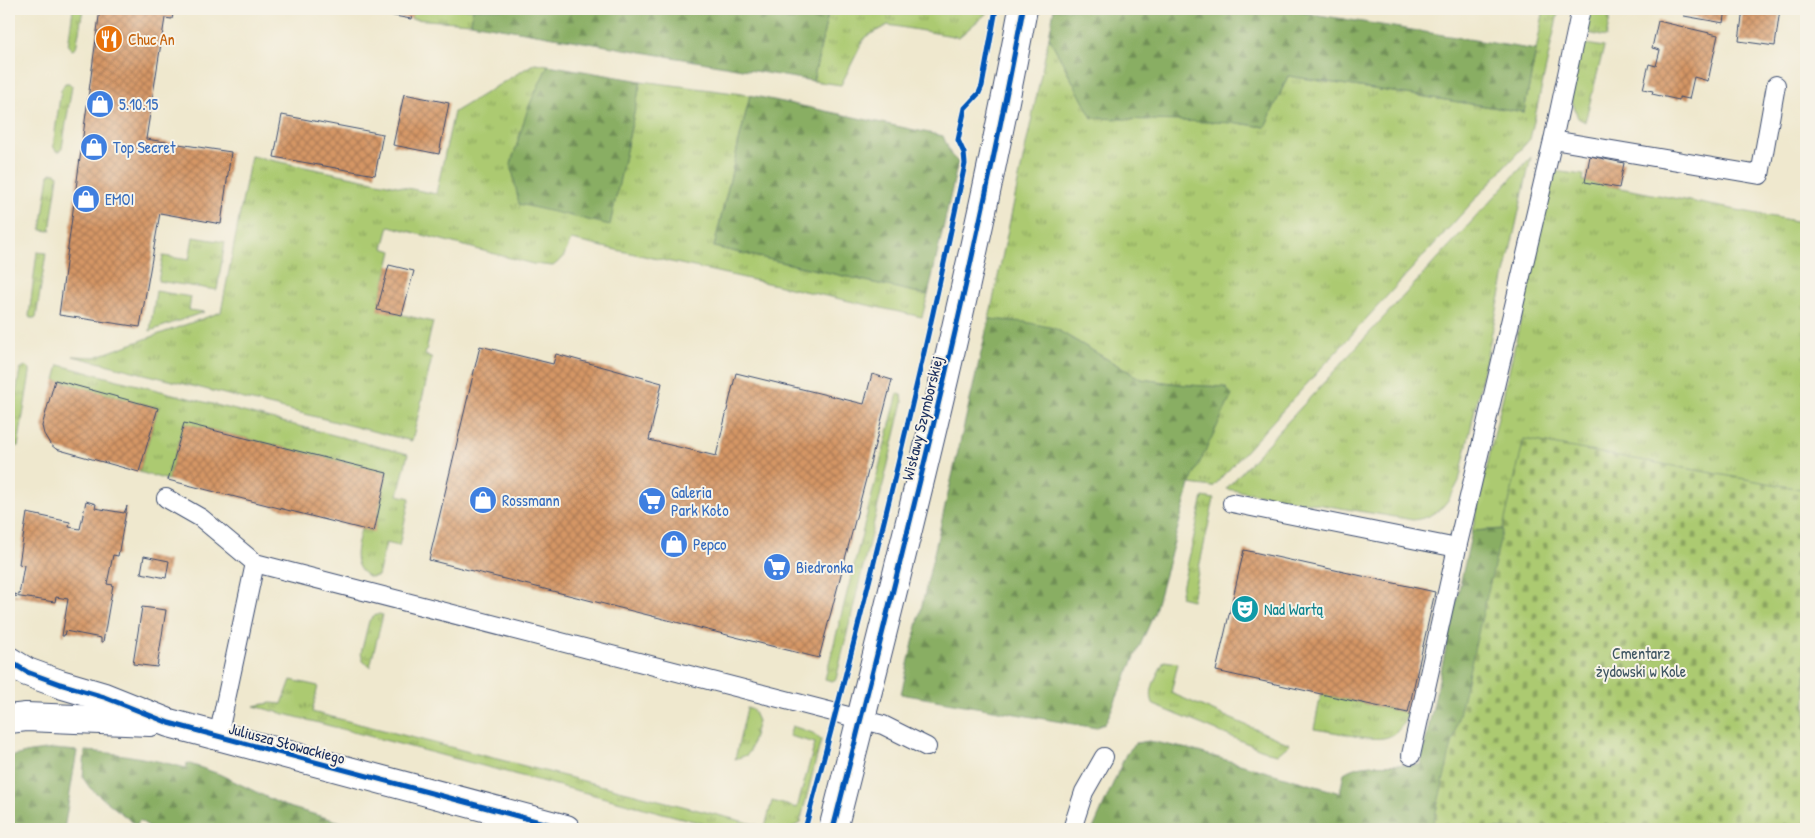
<svg xmlns="http://www.w3.org/2000/svg" width="1815" height="838" font-family="'Patrick Hand',sans-serif">
	<defs>
		<pattern id="grass-tufts" width="24" height="20" patternUnits="userSpaceOnUse" patternTransform="scale(1.25)"><rect width="24" height="20" fill="#acca71"/><path d="M3 7l-1-3M5 7V3M7 7l1-3M15 17l-1-3M17 17v-4M19 17l1-3" fill="none" stroke="#8ba460"/></pattern>
		<pattern id="forest-firs" width="22" height="20" patternUnits="userSpaceOnUse" patternTransform="scale(1.25)"><rect width="22" height="20" fill="#89ae63"/><path d="M5 1l3.5 6h-7zM16 11l3.5 6h-7z" fill="#6f8e55"/></pattern>
		<pattern id="cemetery-stones" width="16" height="16" patternUnits="userSpaceOnUse" patternTransform="scale(1.25)"><rect width="16" height="16" fill="#acca71"/><path d="M2 7V4a2 2 0 0 1 4 0v3zM10 15v-3a2 2 0 0 1 4 0v3z" fill="#8ba460"/></pattern>
		<pattern id="building-cross-hatch" width="8" height="8" patternUnits="userSpaceOnUse" patternTransform="scale(1.25)"><rect width="8" height="8" fill="#d59665"/><path d="M0 0l8 8M0 8l8-8" fill="none" stroke="#ac7b56"/></pattern>
	</defs>
	<rect width="100%" height="100%" fill="#f7f3e8"/>
	<filter id="ink" filterUnits="userSpaceOnUse"><feTurbulence type="fractalNoise" baseFrequency=".02" numOctaves="2"/><feDisplacementMap in="SourceGraphic" scale="10" xChannelSelector="R" yChannelSelector="G"/><feConvolveMatrix kernelMatrix="1 2 1 2 8 2 1 2 1" color-interpolation-filters="sRGB"/></filter>
	<filter id="wash" filterUnits="userSpaceOnUse"><feTurbulence type="fractalNoise" baseFrequency=".0096" numOctaves="4" result="noise"/><feDisplacementMap in="SourceGraphic" scale="20" xChannelSelector="R" yChannelSelector="G"/><feGaussianBlur stdDeviation="1.12" result="paint"/><feColorMatrix in="noise" values="0 0 0 0 0 0 0 0 0 0 0 0 0 0 0 0 0 1.4 0 .05"/><feComposite in="paint" operator="in"/></filter>
	<g filter="url(#wash)">
		<rect width="100%" height="100%" fill="#efe8ce"/>
		<g fill="url(#grass-tufts)" stroke="#647c68">
			<path d="M73,9H83L77,43L76,48L72,50L68,46Z"/>
			<path d="M413,9H473L471,23L411,19Z"/>
			<path d="M829,9H961L987,13L959,37L888,25L865,37L841,85L813,81Z"/>
			<path d="M1544,9H1559L1530,139L1213,487L1190,484L1225,387L1187,385L1141,379L1054,328L989,319L1049,37L1092,117L1237,123L1265,127L1288,76L1524,112Z"/>
			<path d="M1588,9H1612L1606,37L1583,32Z"/>
			<path d="M1580,43L1604,47L1585,122L1578,118L1571,98Z"/>
			<path d="M535,63L548,65L542,79L610,224L641,81L750,95L714,247L928,295L922,317L571,240L563,258L553,266L533,264L389,226L383,248L392,251L378,309L433,322L425,355L432,358L412,441L73,356L95,357L221,312L251,156L436,194L454,112Z"/>
			<path d="M65,83H69L72,86L62,148L60,151H56L53,146L61,90Z"/>
			<path d="M1531,157L1459,481C1448,503 1439,517 1413,520L1226,489Z"/>
			<path d="M1553,171L1584,175L1583,181L1806,223V589L1503,529L1472,531L1533,266Z"/>
			<path d="M52,173H56L58,176L50,231L41,230L49,175Z"/>
			<path d="M193,237L225,242L217,290L158,281L163,256L189,260Z"/>
			<path d="M37,252L46,253L36,318H30L29,316Z"/>
			<path d="M156,291L191,297L189,310L204,312L150,331Z"/>
			<path d="M59,365L408,454L398,495L410,498L399,546L386,543L378,576L370,577C349,567 357,547 361,529L374,531L387,473L184,423L168,480L139,472L158,408L55,380Z"/>
			<path d="M25,366L30,370V373L18,446L10,448L9,439L20,369Z"/>
			<path d="M898,393L902,396L903,402L836,679L832,681L825,679Z"/>
			<path d="M1203,497L1214,499L1192,600L1180,597Z"/>
			<path d="M379,614L383,615L370,667L363,661L361,653L369,621L372,617Z"/>
			<path d="M1164,661L1178,663L1171,693L1290,744L1278,754L1268,752L1154,705C1146,691 1158,674 1164,661Z"/>
			<path d="M291,680L318,686L312,712L765,827L772,801L797,808L815,743L789,736L792,726L813,733L821,740L800,823L789,829H724L254,706L271,703L282,704Z"/>
			<path d="M1321,694L1408,713C1397,743 1380,740 1354,736C1341,733 1327,731 1314,729Z"/>
			<path d="M747,708L753,710L758,721L750,751L747,755L735,759Z"/>
		</g>
		<g fill="url(#forest-firs)" stroke="#526e60">
			<path d="M473,9H829L813,81L471,23Z"/>
			<path d="M1054,9H1282L1536,50L1524,112L1288,76L1265,127L1237,123L1092,118L1049,37Z"/>
			<path d="M548,65L641,81L610,225L519,204L511,164L528,108Z"/>
			<path d="M750,95L943,136L951,155L958,162L928,295L714,247Z"/>
			<path d="M989,319L1025,322L1054,328L1141,379L1187,385L1225,387L1232,395L1191,481L1154,614L1106,722L1096,728L901,694Z"/>
			<path d="M1528,528L1806,829H1093L1126,754L1136,743L1149,741L1188,749L1340,793L1344,773C1363,760 1398,766 1420,765L1472,531Z"/>
			<path d="M54,749L77,751L64,829H9V757L30,752Z"/>
			<path d="M85,751C120,753 152,759 186,768L187,763L219,774L285,806L341,822L340,829H151L140,820L136,825L90,788L83,778Z"/>
		</g>
		<path fill="url(#cemetery-stones)" stroke="#647c68" d="M1524,439L1806,490V829H1432Z"/>
		<g id="blocks">
			<g fill="url(#building-cross-hatch)">
				<path d="M100,9H174L172,19L165,18L146,139L231,152L221,224L160,213L140,327L59,315Z"/>
				<path d="M356,9H413L411,19Z"/>
				<path d="M1685,9H1726L1724,23L1684,16Z"/>
				<path d="M1743,9H1780L1775,46L1739,41Z"/>
				<path d="M1658,21L1718,35L1708,81L1694,77L1689,99L1679,97V100L1652,94L1653,91L1643,89L1649,64L1656,66L1660,50L1652,48Z"/>
				<path d="M404,94L449,103L439,154L393,145Z"/>
				<path d="M282,115L383,134L375,175L274,157Z"/>
				<path d="M1590,156L1624,163L1619,188L1585,182Z"/>
				<path d="M389,265L414,271L402,315L377,310Z"/>
				<path d="M480,346L553,364L556,354L662,383L649,440L716,456L736,373L864,404L872,374L892,380L819,658L429,560Z"/>
				<path d="M55,380L158,408L139,472L56,449L50,444L44,434L42,426Z"/>
				<path d="M184,423L387,473L374,532L168,480Z"/>
				<path d="M86,501L96,504L95,508L124,513L127,506L118,556L113,555L107,584L113,585L103,642H101V638L65,631L64,636H62L68,599L56,597L55,602L14,596V594L19,595L24,565L19,564L27,513L70,522L69,527L80,529Z"/>
				<path d="M1244,550L1435,592L1408,713L1216,671Z"/>
				<path d="M144,556L169,561L166,578L141,573Z"/>
				<path d="M142,607L166,610L157,667L133,664Z"/>
			</g>
		</g>
	</g>
	<g filter="url(#ink)">
		<use href="#blocks" fill-opacity="0" stroke="#3b4b6f" stroke-width="1"/>
		<g fill="none" stroke-linecap="round" stroke-linejoin="round">
			<g stroke="#3b4b6f" stroke-width="20">
				<g id="service">
					<path d="M1553,140L1760,175L1776,85"/>
					<path d="M166,498L201,518L255,563L883,725L927,747"/>
					<path d="M1232,503L1457,548L1553,140L1581,9"/>
					<path d="M218,737L255,563"/>
					<path d="M1411,755L1457,548"/>
					<path d="M1072,829L1084,792L1104,757"/>
				</g>
			</g>
			<g stroke="#3b4b6f" stroke-width="30">
				<g id="minor">
					<path d="M9,661L27,672L60,684L104,697L169,723L566,829"/>
					<path d="M9,719L26,717L150,722"/>
					<path d="M833,829C902,557 971,285 1023,9"/>
				</g>
			</g>
			<use href="#service" stroke="#fff" stroke-width="18"/>
			<use href="#minor" stroke="#fff" stroke-width="28"/>
			<g stroke="#f7f3e8" stroke-width="8">
				<g id="cycleway">
					<path d="M9,661L27,672L60,684L104,697L169,723L566,829"/>
					<path d="M805,829C864,609 919,387 965,164L964,153L958,140L965,108L979,93L982,86L996,9"/>
					<path d="M833,829C902,557 971,285 1023,9"/>
				</g>
			</g>
			<use href="#cycleway" stroke="#0057b8" stroke-width="5"/>
		</g>
	</g>
	<defs>
		<g id="restaurant-disc" transform="scale(1.4375)"><circle r="9.5" fill="#e8710a" stroke="#f7f3e8"/><path d="M-5-6h1v4h1v-4h1v4h1v-4h1v5L-1.5 .5V6h-2V.5L-5-1ZM5-6V6H3V1.5H1.5Q1.5-4 5-6Z" fill="#fff"/></g>
		<g id="shop-disc" transform="scale(1.4375)"><circle r="9.5" fill="#3f7fe0" stroke="#f7f3e8"/><path d="M-5-2.5h2.3a2.7 3.5 0 0 1 5.4 0H5L5.5 6h-11ZM-1.5-2.5h3a1.5 2.3 0 0 0-3 0Z" fill="#fff"/></g>
		<g id="supermarket-disc" transform="scale(1.4375)"><circle r="9.5" fill="#3f7fe0" stroke="#f7f3e8"/><path d="M-6-5.5h2.5l.6 2H6L4.5 2H-2.5L-4.4-4H-6ZM-1.5 3.2a1.3 1.3 0 1 0 .1 0ZM3 3.2a1.3 1.3 0 1 0 .1 0Z" fill="#fff"/></g>
		<g id="theatre-disc" transform="scale(1.4375)"><circle r="9.5" fill="#0f9aa8" stroke="#f7f3e8"/><path d="M-5-5.5Q0-4 5-5.5V0Q5 5 0 6Q-5 5-5 0ZM-3.3-2.5H-1v1.5H-3.3ZM1-2.5H3.3v1.5H1ZM-2.8 1Q0 5.5 2.8 1Z" fill="#fff"/></g>
	</defs>
	<g fill-rule="evenodd">
		<use href="#restaurant-disc" x="109" y="39"/>
		<use href="#shop-disc" x="100" y="104"/>
		<use href="#shop-disc" x="94" y="147"/>
		<use href="#shop-disc" x="86" y="199"/>
		<use href="#shop-disc" x="483" y="500"/>
		<use href="#supermarket-disc" x="652" y="501"/>
		<use href="#shop-disc" x="674" y="544"/>
		<use href="#supermarket-disc" x="777" y="567"/>
		<use href="#theatre-disc" x="1245" y="609"/>
	</g>
	<g text-anchor="middle" stroke-width="4" stroke-linejoin="round" paint-order="stroke">
		<g font-size="16" fill="#c56008" stroke="#f7f3e8" text-anchor="start">
			<text x="128" y="45">Chuc An</text>
		</g>
		<g font-size="16" fill="#366cbe" stroke="#f7f3e8" text-anchor="start">
			<text x="119" y="110">5.10.15</text>
			<text x="113" y="153">Top Secret</text>
			<text x="105" y="205">EMOI</text>
			<text x="671" y="498">Galeria<tspan x="671" dy="18">Park Koło</tspan></text>
			<text x="502" y="506">Rossmann</text>
			<text x="693" y="550">Pepco</text>
			<text x="796" y="573">Biedronka</text>
		</g>
		<g font-size="16" fill="#1b2f5e" stroke="#f7f3e8">
			<text transform="translate(922 418) rotate(-76)" y="6">Wisławy Szymborskiej</text>
			<text transform="translate(287 743) rotate(15)" y="6">Juliusza Słowackiego</text>
		</g>
		<g font-size="16" fill="#0d838f" stroke="#f7f3e8" text-anchor="start">
			<text x="1264" y="615">Nad Wartą</text>
		</g>
		<g font-size="16" fill="#3f5663" stroke="#f7f3e8">
			<text x="1641" y="659">Cmentarz<tspan x="1641" dy="18">żydowski w Kole</tspan></text>
		</g>
	</g>
	<rect width="1815" height="838" fill="none" stroke="#f7f3e8" stroke-width="30"/>
</svg>
